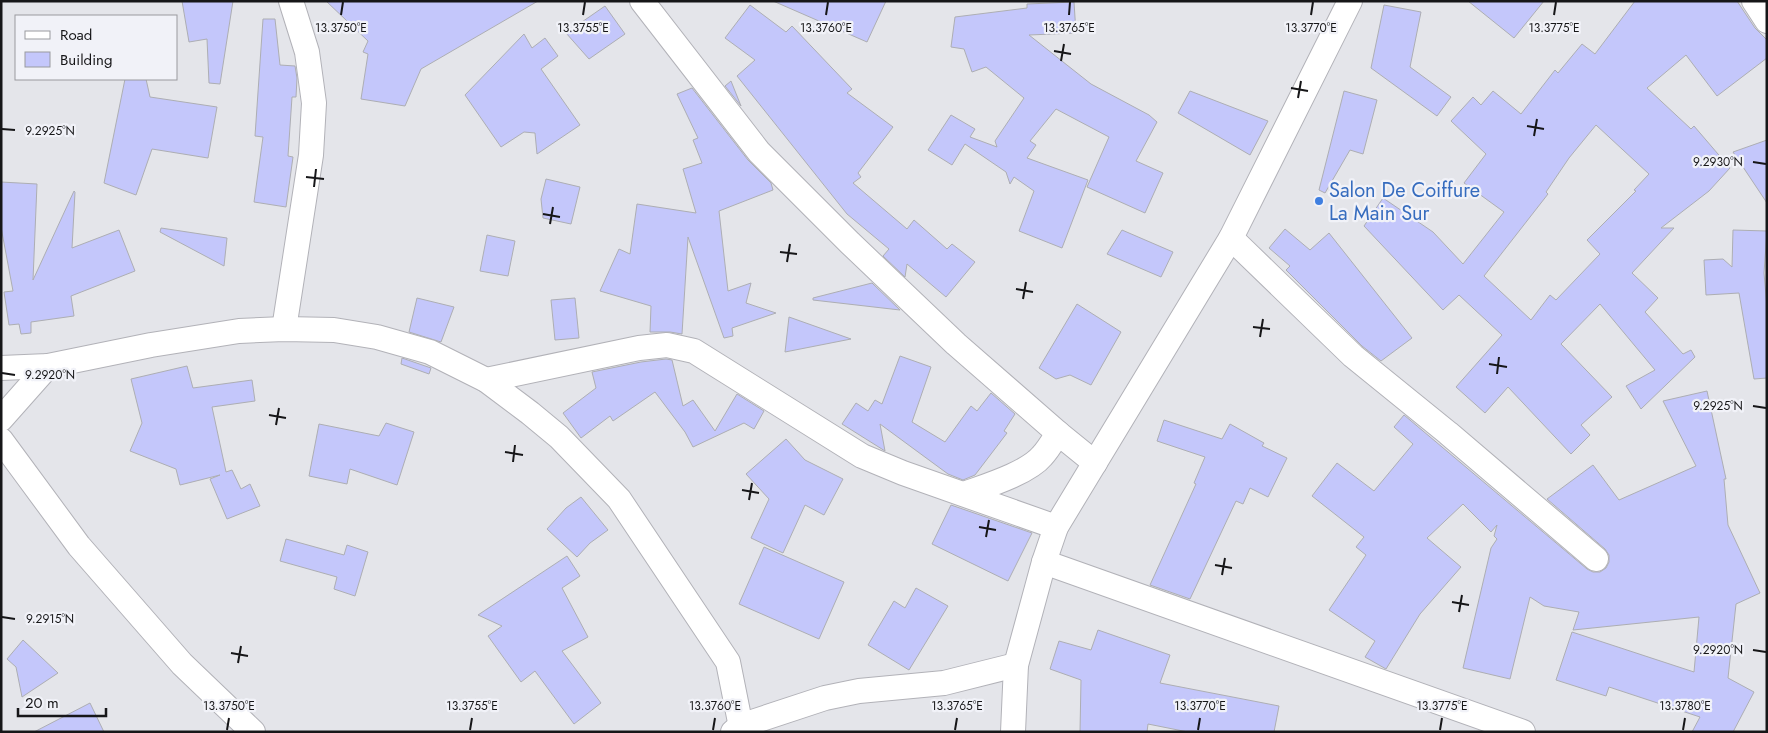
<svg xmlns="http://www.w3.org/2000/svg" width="1768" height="733" font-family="Jost,sans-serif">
	<rect width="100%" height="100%" fill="#e4e5ea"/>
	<g fill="#c4c7fb" stroke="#adaeb3" fill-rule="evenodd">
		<path d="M182,1H233L220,84L209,83L207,39L189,42Z"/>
		<path d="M326,1H538L421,69L405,106L361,99L368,54L363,52L368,41Z"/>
		<path d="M773,1H886L867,42Z"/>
		<path d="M1468,1H1544L1514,38Z"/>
		<path d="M1635,1H1737L1755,28L1767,40V58L1717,96L1686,55L1647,88L1691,129L1694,126L1730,168L1709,191L1661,228H1674L1632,273L1658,298L1645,312L1683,354L1691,350L1695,357L1641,409L1626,386L1655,370L1600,304L1561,344L1612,397L1581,425L1590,435L1571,454L1508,387L1485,413L1456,387L1502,335L1459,295L1443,310L1364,226L1383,198L1433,232L1463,264L1504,212L1464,183L1486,154L1451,121L1473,97L1481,105L1493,91L1521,114L1555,70L1558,73L1582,44L1595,54ZM1596,125L1649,174L1634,190L1636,191L1587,240L1600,254L1556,300L1550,295L1531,320L1484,276L1548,194L1546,192L1569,158Z"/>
		<path d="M1074,2L1076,33L1029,35L1091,84L1149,115L1157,122L1136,161L1163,173L1145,213L1087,187L1109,137L1056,109L1030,141L1036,145L1027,158L1088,180L1062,248L1019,231L1034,191L1014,177L1010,184L1006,172L965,144L952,165L928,150L951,115L975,129L970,137L997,147L995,141L1024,98L986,67L972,72L964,49L951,47L955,17L1027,8V4Z"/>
		<path d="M750,5L786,32L792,26L852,89L847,93L893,127L858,173L861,177L853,183L907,229L914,220L947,249L952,244L975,262L946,297L907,264L905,277L883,256L889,249L847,214L737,76L755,60L725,38Z"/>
		<path d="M1384,5L1421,12L1410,67L1451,97L1437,116L1371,68Z"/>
		<path d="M605,6L625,34L589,59L566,33Z"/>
		<path d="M263,19H275L280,65L295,66L297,78L296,97H292L288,156L293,157L286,207L254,202L263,137L255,136Z"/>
		<path d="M524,34L532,48L545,38L558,56L541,69L580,125L537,154L535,133L524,132L501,147L465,95Z"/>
		<path d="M125,79H146L150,97L217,107L208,158L152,149L136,195L104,183Z"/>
		<path d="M731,81L741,106L725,86Z"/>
		<path d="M692,88L748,160L771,183L773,190L719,211L728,291L751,283L746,303L776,313L732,328L733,336L724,338L688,237L682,334L670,332H650L651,306L600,291L619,249L630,254L637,204L696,213L683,169L702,163L693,140L698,138L677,94Z"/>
		<path d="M1190,91L1268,121L1250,155L1178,113Z"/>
		<path d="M1344,91L1377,100L1363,154L1350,150L1325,193L1319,190Z"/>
		<path d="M1767,140V203L1733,152Z"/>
		<path d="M546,179L580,187L571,224L543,218L541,199Z"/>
		<path d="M1,182L37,184L33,280L74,191L75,192L72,248L119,230L135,271L71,296L74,316L31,322V333L21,334L19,324L9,325L4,292L13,291L1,227Z"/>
		<path d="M161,228L227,238L224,266L160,232Z"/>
		<path d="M1285,229L1310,250L1329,233L1412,338L1381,361L1362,346L1286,270L1290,266L1269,248Z"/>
		<path d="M1122,230L1173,252L1161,277L1107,254Z"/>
		<path d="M1733,230L1767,231L1764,273L1767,307V378L1754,379L1739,293L1706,295L1704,260L1723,259L1732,267Z"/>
		<path d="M487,235L515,241L508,276L480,271Z"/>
		<path d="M872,283L900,310L813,300V298Z"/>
		<path d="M417,298L454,307L441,342L409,332Z"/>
		<path d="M575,298L579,338L555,340L551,300Z"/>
		<path d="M1077,304L1121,332L1091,385L1070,375L1056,379L1039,368Z"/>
		<path d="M789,317L851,339L785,352Z"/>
		<path d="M900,356L931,367L912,422L945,442L971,406L977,411L991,393L1015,414L1004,431L1007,433L975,475L963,480L948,474L880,424L885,451L842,424L856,403L868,411L875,400L882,404Z"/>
		<path d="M402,358L431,368L429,374L401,364Z"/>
		<path d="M666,359L672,360L683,406L693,400L715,431L737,394L764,411L754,429L744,423L693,447L685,432L655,392L613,421L610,416L581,438L563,413L596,388L592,372L641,362Z"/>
		<path d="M187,366L193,388L252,380L255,401L212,407L226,472L232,470L241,489L250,484L260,506L227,519L210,479L220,475L180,485L176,469L130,451L142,423L131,379Z"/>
		<path d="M1707,391L1726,479H1724L1728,525L1760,593L1736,604L1728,678L1754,692L1733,732H1692L1700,717L1609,687L1606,696L1556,680L1572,632L1694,672L1699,617L1573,630L1579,612L1544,606L1530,597L1510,679L1463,668L1491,548L1497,539L1494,536L1497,525L1491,532L1463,504L1427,538L1461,567L1420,614L1386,669L1365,657L1375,641L1329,610L1366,555L1356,547L1364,537L1312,496L1337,463L1374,491L1413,444L1394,427L1404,415L1587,569L1593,572H1600L1606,568L1609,562V555L1605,549L1547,499L1593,465L1619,500L1696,466L1663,401Z"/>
		<path d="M1164,420L1222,439L1230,424L1264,443L1262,446L1287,458L1268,497L1250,488L1243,504L1236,501L1190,599L1150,585L1196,484L1194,483L1205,457L1157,441Z"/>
		<path d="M386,423L414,432L397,485L350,469L347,484L309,476L319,424L379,436Z"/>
		<path d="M786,439L805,460L843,479L824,515L805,505L783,553L751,538L769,499L746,474Z"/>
		<path d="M581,497L608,530L590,543L577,557L547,529L566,508Z"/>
		<path d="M951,505L1032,533L1008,581L932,544Z"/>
		<path d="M286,539L344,555L347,545L368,552L355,596L334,589L337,577L280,561Z"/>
		<path d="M764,547L844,582L819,639L739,604Z"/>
		<path d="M567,556L580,576L562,588L588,637L562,651L601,703L574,724L535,671L521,682L488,636L502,626L478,615Z"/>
		<path d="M916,588L948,606L909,670L868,645L894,601L905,608Z"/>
		<path d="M1098,630L1170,655L1160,683L1279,706L1274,732H1188L1148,724L1147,732H1080L1081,680L1050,669L1059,641L1091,650Z"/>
		<path d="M23,640L58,673L22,697L16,667L7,659Z"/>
		<path d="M90,703L104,732H34Z"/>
	</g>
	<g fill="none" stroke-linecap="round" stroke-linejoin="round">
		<g stroke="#b2b2b8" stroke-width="26">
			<g id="street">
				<path d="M642,1L759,152L850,243L956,344L1058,433L1095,463"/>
				<path d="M1754,1L1767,21"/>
				<path d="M1231,238L1353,356L1448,433L1596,559"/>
				<path d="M284,329L311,155L314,103L307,52L291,1"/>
				<path d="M1,368L48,366L151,345L239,331L284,329L334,330L377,337L430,352L486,380L530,413L559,437L619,499L728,662L742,732"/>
				<path d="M486,380L639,348L667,345L694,351L862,456L903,473L1056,527"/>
				<path d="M1,419L48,366"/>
				<path d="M1,440L79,546L182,664L253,732"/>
				<path d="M964,494C986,486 1028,473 1042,456C1048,450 1053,441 1058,433"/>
				<path d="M1044,562L1523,732"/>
				<path d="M733,732L740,726L825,698L859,691L944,683L1016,665"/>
				<path d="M1013,732L1016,665L1044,562L1056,527L1231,238L1350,1"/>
			</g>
		</g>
		<use href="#street" stroke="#fff" stroke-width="24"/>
	</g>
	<path fill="none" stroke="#161618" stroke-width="2" d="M341,15L343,2M583,15L585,2M826,15L828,2M1069,15L1070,2M1311,15L1313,2M1554,15L1556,2M1054,51L1071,54M1061,61L1064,44M1291,88L1308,91M1298,98L1301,81M1527,126L1544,129M2,129L15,130M1534,136L1537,119M1753,162L1766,164M306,177L324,179M314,187L316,169M543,214L560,217M550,224L553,207M780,252L797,254M787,262L790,244M1016,289L1033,292M1023,299L1026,282M1253,327L1270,329M1260,337L1263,319M1489,364L1507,367M2,373L15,375M1497,374L1499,357M1753,406L1766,408M269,415L286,418M276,425L279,408M505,452L523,455M513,462L515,445M742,490L759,493M749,500L752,483M979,527L996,530M986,537L989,520M1215,565L1232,568M1222,575L1225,558M1452,602L1469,605M1459,612L1462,595M2,617L15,619M1753,650L1766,652M231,653L248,656M238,663L241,646M227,730L229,718M470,730L472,718M713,730L715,718M955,730L957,718M1198,730L1200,718M1440,730L1442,718M1683,730L1685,718"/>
	<circle fill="#3f7fe0" stroke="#f1f2f8" stroke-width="2" cx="1319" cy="201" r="5"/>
	<g text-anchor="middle" stroke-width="4.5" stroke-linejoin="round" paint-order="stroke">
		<g font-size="20" fill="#366cbe" stroke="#f1f2f8" text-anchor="start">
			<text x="1329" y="197">Salon De Coiffure<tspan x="1329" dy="23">La Main Sur</tspan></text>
		</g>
	</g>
	<g font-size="12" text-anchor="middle" fill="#161618" stroke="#f1f2f8" stroke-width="4.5" stroke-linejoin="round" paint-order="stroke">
		<text x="341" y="32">13.3750°E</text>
		<text x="583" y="32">13.3755°E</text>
		<text x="826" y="32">13.3760°E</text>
		<text x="1069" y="32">13.3765°E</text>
		<text x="1311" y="32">13.3770°E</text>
		<text x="1554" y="32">13.3775°E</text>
		<text x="50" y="135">9.2925°N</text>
		<text x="1718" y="166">9.2930°N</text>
		<text x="50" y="379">9.2920°N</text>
		<text x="1718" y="410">9.2925°N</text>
		<text x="50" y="623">9.2915°N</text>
		<text x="1718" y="654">9.2920°N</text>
		<text x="229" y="710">13.3750°E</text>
		<text x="472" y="710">13.3755°E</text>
		<text x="715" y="710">13.3760°E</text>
		<text x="957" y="710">13.3765°E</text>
		<text x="1200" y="710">13.3770°E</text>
		<text x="1442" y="710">13.3775°E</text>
		<text x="1685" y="710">13.3780°E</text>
	</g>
	<rect width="1768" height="733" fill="none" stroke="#161618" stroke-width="5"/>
	<rect x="15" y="15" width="162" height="65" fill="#f1f2f8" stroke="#999a9e"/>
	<rect x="25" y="31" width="25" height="8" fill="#ffffff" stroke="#999a9e"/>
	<text x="60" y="40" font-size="15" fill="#161618">Road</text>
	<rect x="25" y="52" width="25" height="15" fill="#c4c7fb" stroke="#999a9e"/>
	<text x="60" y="65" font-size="15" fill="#161618">Building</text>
	<path d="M18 708v8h88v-8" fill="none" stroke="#161618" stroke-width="2.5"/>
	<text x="25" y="708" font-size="15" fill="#161618" stroke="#f1f2f8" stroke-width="4" paint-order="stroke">20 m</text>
</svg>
